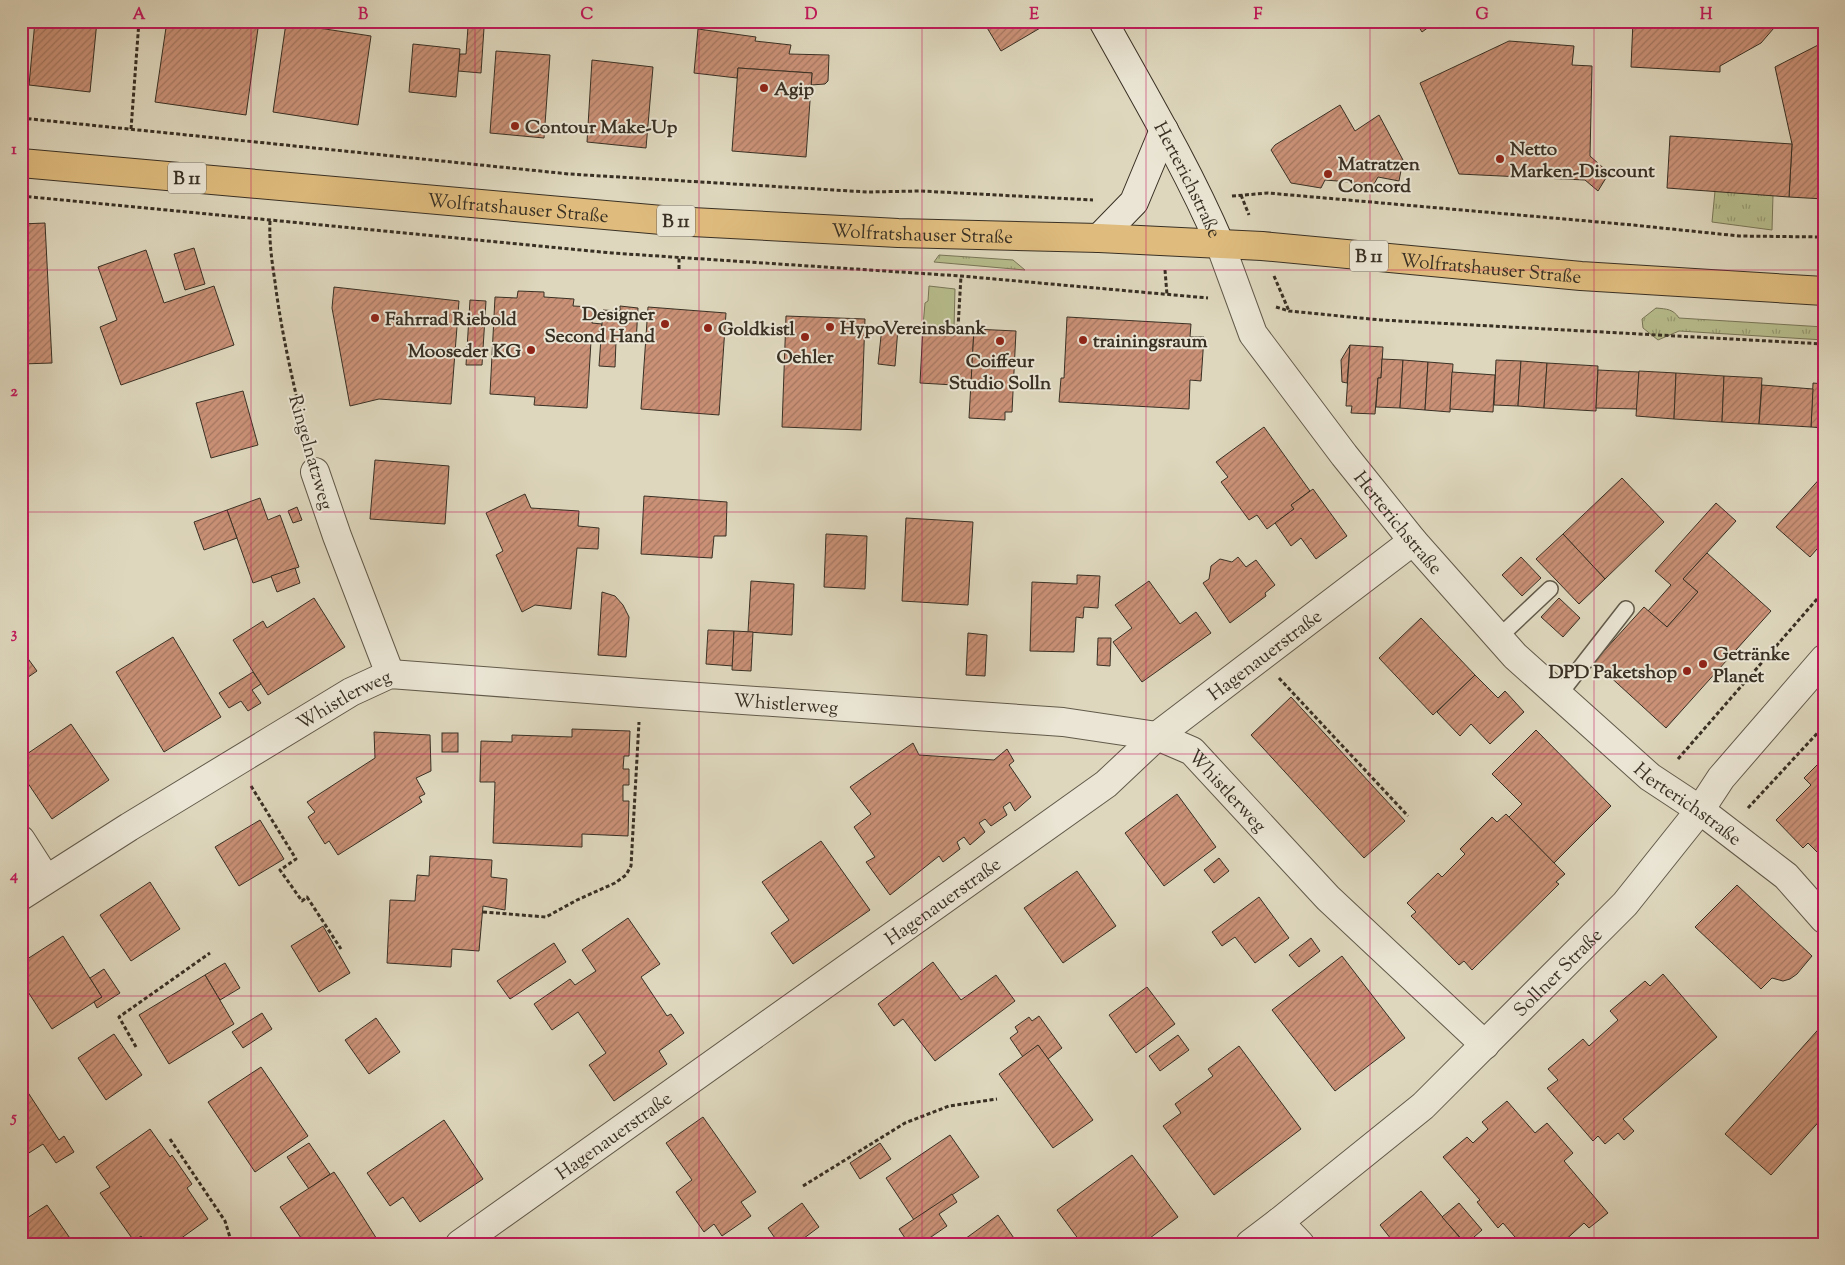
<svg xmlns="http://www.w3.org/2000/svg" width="1845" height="1265" font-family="'Sorts Mill Goudy',serif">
	<defs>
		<pattern id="grass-tufts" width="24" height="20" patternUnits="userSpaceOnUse" patternTransform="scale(1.25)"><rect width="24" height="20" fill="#b7bd8d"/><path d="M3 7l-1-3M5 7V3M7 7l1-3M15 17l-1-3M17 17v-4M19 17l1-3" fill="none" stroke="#969a73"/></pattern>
		<pattern id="building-hatch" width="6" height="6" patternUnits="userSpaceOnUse" patternTransform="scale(1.25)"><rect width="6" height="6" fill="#ca9177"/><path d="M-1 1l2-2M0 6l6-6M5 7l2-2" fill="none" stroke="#a57761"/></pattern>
	</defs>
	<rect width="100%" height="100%" fill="#ded7bd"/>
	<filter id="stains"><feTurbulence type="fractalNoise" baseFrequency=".004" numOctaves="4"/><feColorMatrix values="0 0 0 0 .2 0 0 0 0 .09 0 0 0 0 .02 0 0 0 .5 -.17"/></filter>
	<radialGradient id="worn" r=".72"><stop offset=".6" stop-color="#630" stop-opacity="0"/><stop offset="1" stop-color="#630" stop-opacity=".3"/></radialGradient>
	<g fill="url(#grass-tufts)" stroke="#787658">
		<path d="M1715,191L1773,195L1772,230L1712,222Z"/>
		<path d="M939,255L1013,260L1025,270L934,262Z"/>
		<path d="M1656,308C1667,309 1673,309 1679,318L1824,327V340L1679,331L1658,340L1643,328L1642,319Z"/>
	</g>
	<path fill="#b7bd8d" stroke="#787658" d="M929,286L955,289L954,328L923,326L925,303L928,301Z"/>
	<g fill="url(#building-hatch)" stroke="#393024">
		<path d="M35,21H97L90,92L29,85Z"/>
		<path d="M167,21H259L246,115L155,102Z"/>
		<path d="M983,21H1046L1047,24L1001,51Z"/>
		<path d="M1415,21H1437L1422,32Z"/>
		<path d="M1633,21L1694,22L1780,21L1761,43L1720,66V72L1631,67Z"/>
		<path d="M286,23L371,36L358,125L273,112Z"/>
		<path d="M468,27L484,28L481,73L458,71L460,54H466Z"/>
		<path d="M698,29L756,37L755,41L791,45L789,54L829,55L828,81L825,84L811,85L812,73L738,68L737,78L694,73Z"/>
		<path d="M1509,41L1574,46L1572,65L1592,66L1590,156L1609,173L1598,191L1585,180L1459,174L1420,83Z"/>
		<path d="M1824,42V199L1789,197L1792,144L1775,67Z"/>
		<path d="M413,44L460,49L456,97L409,92Z"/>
		<path d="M496,51L550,55L544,138L490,133Z"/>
		<path d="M592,60L653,67L646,148L587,142Z"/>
		<path d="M738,68L812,73L806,157L732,151Z"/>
		<path d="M1340,105L1355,131L1379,115L1403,160L1399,181L1378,177L1374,184L1325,180L1321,188L1291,183L1271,150L1275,145Z"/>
		<path d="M1670,136L1792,144L1789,197L1667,188Z"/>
		<path d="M45,223L52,363L21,364V224Z"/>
		<path d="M194,248L205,284L185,290L174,254Z"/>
		<path d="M146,250L164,303L214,286L234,345L121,385L100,327L117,320L98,267Z"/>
		<path d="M334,287L459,301L451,404L379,399L350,406L332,308Z"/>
		<path d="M518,291L544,292V297L574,299L573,306L593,307L592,323L602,324L601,342L591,341L587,408L534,405L535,397L490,394L495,297L517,298Z"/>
		<path d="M470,300L486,301L482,365H466Z"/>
		<path d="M620,306L638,308L636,343L616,341L615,367L599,366L603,310L620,311Z"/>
		<path d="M648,307L726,313L719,415L641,409Z"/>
		<path d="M786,316L865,319L861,430L782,427Z"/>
		<path d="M1067,317L1191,324L1190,337H1204L1201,381L1190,380L1189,409L1059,402L1061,378H1064Z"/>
		<path d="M923,326L974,329L971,386L920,383Z"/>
		<path d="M882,327L898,328L895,366L878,364Z"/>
		<path d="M974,329L1016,331L1012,412H1005V420L969,418Z"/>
		<path d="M1350,345L1347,383L1342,382L1341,360Z"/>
		<path d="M1350,345L1383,347L1381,378H1378L1375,414L1351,413L1352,406H1346Z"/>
		<path d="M1382,359L1403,360L1400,408L1376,407L1378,378H1381Z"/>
		<path d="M1403,360L1428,362L1425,410L1400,408Z"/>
		<path d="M1496,360L1521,361L1518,406L1494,405Z"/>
		<path d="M1521,361L1547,363L1544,408L1518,406Z"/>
		<path d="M1428,362L1453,364L1450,412L1425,410Z"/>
		<path d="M1547,363L1598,366L1596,411L1544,408Z"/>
		<path d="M1598,370L1639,372L1637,409L1596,408Z"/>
		<path d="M1639,371L1676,373L1674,419L1636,416Z"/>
		<path d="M1452,372L1495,375L1493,412L1450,409Z"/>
		<path d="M1676,373L1724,376L1722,422L1674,419Z"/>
		<path d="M1724,376L1762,378L1759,424L1722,422Z"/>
		<path d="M1813,383L1824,384V428L1811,427Z"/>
		<path d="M1762,385L1813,389L1811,427L1759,424Z"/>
		<path d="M243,391L258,445L211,458L196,403Z"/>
		<path d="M1264,427L1310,491L1291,505L1294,509L1267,529L1257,515L1249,520L1221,482L1228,477L1216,462Z"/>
		<path d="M375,460L449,466L445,524L370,519Z"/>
		<path d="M1824,474V541L1810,557L1776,527Z"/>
		<path d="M1622,478L1664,522L1605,579L1563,534Z"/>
		<path d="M1313,489L1347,536L1316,559L1301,538L1291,546L1275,523L1294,509L1291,505Z"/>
		<path d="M525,494L531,508L579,511L578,526L599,528L598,549L577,548L571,609L535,605L522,612L496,555L503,551L486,513Z"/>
		<path d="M644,496L727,502L726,536H714L712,558L641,554Z"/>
		<path d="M260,498L268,520L280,515L299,567L253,583L227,510Z"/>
		<path d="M1716,503L1736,521L1683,579L1698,592L1667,627L1648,611L1671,585L1655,571Z"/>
		<path d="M297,507L302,520L293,523L288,511Z"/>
		<path d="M227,510L237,538L204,550L194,522Z"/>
		<path d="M906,518L973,522L968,605L902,601Z"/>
		<path d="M826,534L867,536L865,589L824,587Z"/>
		<path d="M1563,534L1605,579L1579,604L1536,559Z"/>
		<path d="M1707,553L1771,611L1666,728L1594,662L1644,607L1667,627L1698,592L1683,579Z"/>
		<path d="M1238,557L1246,567L1256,560L1275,585L1265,593L1266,596L1230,623L1203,583L1209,579L1211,566L1220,559L1232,562Z"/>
		<path d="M1521,557L1541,578L1522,596L1502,575Z"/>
		<path d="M295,568L300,583L277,592L271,576Z"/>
		<path d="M1077,575L1100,576L1098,608L1084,607L1083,618L1076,617L1074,652L1030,651L1032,582L1077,584Z"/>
		<path d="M751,581L794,584L792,635L748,632Z"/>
		<path d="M1149,581L1180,624L1196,612L1211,633L1142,682L1113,642L1132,628L1115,605Z"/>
		<path d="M602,592L615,596L623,605L629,617L626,657L598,655Z"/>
		<path d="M314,598L345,647L268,695L233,640L263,621L267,628Z"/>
		<path d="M1559,598L1580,618L1563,637L1541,617Z"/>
		<path d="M1421,618L1475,675L1433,715L1379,658Z"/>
		<path d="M708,630L734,631L733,666L706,664Z"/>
		<path d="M734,631L753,632L751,671L732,670Z"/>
		<path d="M968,633L987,635L985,676L966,675Z"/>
		<path d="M173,637L221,717L164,752L116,672Z"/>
		<path d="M1098,638H1111L1110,666L1097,665Z"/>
		<path d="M21,649L37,671L21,682Z"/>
		<path d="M253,672L261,684L252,690L261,703L248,711L241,701L229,708L219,693Z"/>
		<path d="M1475,675L1498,698L1505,691L1524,712L1490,744L1471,724L1460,736L1437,712Z"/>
		<path d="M1291,697L1405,821L1364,858L1251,735Z"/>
		<path d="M71,724L109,780L52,819L21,773V758Z"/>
		<path d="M572,729L630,731L629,756H624L623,769H629V785H623V801H629L628,836L582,834V847L493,843L495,782H480L481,741L512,742V735L572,737Z"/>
		<path d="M1536,730L1611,806L1554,863L1509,817L1522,804L1492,774Z"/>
		<path d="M374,732L430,735L431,771L416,778L425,794L419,797L422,802L338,855L329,841L325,844L308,817L315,812L307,802L375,758Z"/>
		<rect x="442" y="733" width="16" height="19"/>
		<path d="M913,743L919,755L994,760L1007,749L1014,761L1009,765L1031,797L1015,811L1010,802L1003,807L1007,815L991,826L985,819L979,823L985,832L970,845L964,837L957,842L960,849L943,862L939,856L890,895L866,862L875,857L854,827L871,814L850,787Z"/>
		<path d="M1824,758V850L1819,854L1808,843L1803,848L1776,820L1811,785L1804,778Z"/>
		<path d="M1177,794L1216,847L1164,886L1125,833Z"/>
		<path d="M1506,814L1565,874L1556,882L1559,884L1472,970L1464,961L1459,965L1411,916L1416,912L1407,903L1438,873L1442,877L1465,854L1460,849L1492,817L1497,822Z"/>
		<path d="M260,820L284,859L239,886L215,847Z"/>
		<path d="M821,841L870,910L793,964L771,933L789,920L762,882Z"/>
		<path d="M430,856L492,860L491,877L507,879L505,910L483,906L479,951L452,949L451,967L387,963L390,900L415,901L417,875L429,876Z"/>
		<path d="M1219,858L1229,871L1214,883L1204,870Z"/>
		<path d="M1077,871L1116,926L1063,963L1024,908Z"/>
		<path d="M150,882L180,929L131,961L100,915Z"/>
		<path d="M1737,885L1812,956L1797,974L1790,979L1783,981L1772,978L1761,989L1695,927Z"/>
		<path d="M1259,897L1289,938L1255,963L1235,937L1222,946L1212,932Z"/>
		<path d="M628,918L660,964L641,977L667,1016L671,1014L684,1033L659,1051L667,1064L614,1101L589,1065L606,1053L578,1012L552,1030L534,1004L570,979L575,985L596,971L582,950Z"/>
		<path d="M323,926L350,973L319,992L291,946Z"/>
		<path d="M63,936L102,997L52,1029L21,981V963Z"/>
		<path d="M1311,938L1320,951L1299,967L1289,955Z"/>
		<path d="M554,943L566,962L510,999L497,981Z"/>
		<path d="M1342,956L1405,1038L1335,1091L1272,1010Z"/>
		<path d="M933,962L961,1000L996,975L1015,1001L935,1061L903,1019L894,1026L878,1004Z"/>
		<path d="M225,963L240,988L220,1000L205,975Z"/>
		<path d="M104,969L120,993L97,1008L94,1002L102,997L90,978Z"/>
		<path d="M1663,974L1717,1037L1623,1119L1634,1131L1624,1140L1618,1133L1605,1144L1598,1136L1593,1141L1547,1088L1558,1080L1548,1069L1583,1039L1589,1046L1618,1020L1610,1011L1645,981L1650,986Z"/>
		<path d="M205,975L234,1024L169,1064L139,1015Z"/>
		<path d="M1147,987L1175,1024L1136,1053L1109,1015Z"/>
		<path d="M262,1013L272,1029L243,1048L232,1032Z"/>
		<path d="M1039,1016L1062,1048L1048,1059L1038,1045L1023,1057L1010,1038L1018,1032L1015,1027L1029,1017L1032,1021Z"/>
		<path d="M376,1018L400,1052L369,1074L345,1040Z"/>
		<path d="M1824,1023V1116L1771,1175L1725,1134Z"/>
		<path d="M114,1034L142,1075L106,1100L78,1058Z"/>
		<path d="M1178,1035L1189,1050L1160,1071L1149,1056Z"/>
		<path d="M1038,1045L1093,1120L1053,1148L999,1074Z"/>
		<path d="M1239,1046L1301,1129L1214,1195L1163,1126L1181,1113L1175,1104L1213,1076L1208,1069Z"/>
		<path d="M261,1067L308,1136L255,1172L208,1102Z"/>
		<path d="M27,1091L59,1140L64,1136L74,1152L56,1163L43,1144L21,1158V1095Z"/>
		<path d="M1507,1101L1535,1133L1547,1123L1573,1153L1564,1161L1608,1213L1589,1228L1584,1223L1561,1244H1521L1503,1223L1498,1228L1477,1202L1480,1200L1443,1157L1467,1137L1473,1143L1488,1129L1482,1122Z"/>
		<path d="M703,1117L756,1192L741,1202L751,1216L722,1236L714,1224L704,1232L676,1192L692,1180L666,1143Z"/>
		<path d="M444,1120L483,1179L420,1222L403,1197L390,1206L367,1173Z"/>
		<path d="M150,1129L170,1157L172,1155L192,1184L187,1188L208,1219L173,1244H147L141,1236L134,1241L100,1193L110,1187L96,1167Z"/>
		<path d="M950,1135L979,1177L914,1220L886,1178Z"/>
		<path d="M309,1143L330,1174L309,1189L287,1157Z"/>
		<path d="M880,1143L891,1159L860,1179L850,1163Z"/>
		<path d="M1132,1155L1178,1217L1142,1244H1082L1057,1210Z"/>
		<path d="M334,1172L344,1187L380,1244H305L280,1207Z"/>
		<path d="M1421,1191L1460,1238L1454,1244H1387L1391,1239L1380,1225Z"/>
		<path d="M952,1194L957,1202L939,1214L947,1226L921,1244H909L899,1229Z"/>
		<path d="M802,1203L819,1227L796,1244H779L768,1228Z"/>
		<path d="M1459,1203L1482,1230L1466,1244L1442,1217Z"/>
		<path d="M47,1205L74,1244H21V1222Z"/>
		<path d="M998,1215L1018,1244H958Z"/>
	</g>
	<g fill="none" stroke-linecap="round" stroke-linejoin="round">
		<g stroke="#625a4a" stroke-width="18">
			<g id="lane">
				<path d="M1499,637L1550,589"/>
				<path d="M1559,695L1626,609"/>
			</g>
		</g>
		<g stroke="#625a4a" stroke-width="30">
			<g id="street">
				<path id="s1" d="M1220,244L1253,334L1344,455L1413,541L1515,656L1650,777L1700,810L1786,876L1824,919"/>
				<path d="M315,472L337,536L390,674"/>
				<path d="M21,840L46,879"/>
				<path id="s2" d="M21,896L129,827L351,692L390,674L641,693L1063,722L1157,736L1192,751L1328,898L1485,1045"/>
				<path d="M1279,1222L1300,1244"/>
				<path id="s3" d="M460,1244L1106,784L1157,736L1413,541"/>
				<path id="s4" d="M1250,1244L1279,1222L1423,1106L1625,904L1700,810L1721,778L1824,659"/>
			</g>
		</g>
		<g stroke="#393024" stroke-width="30">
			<g id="secondary">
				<path id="s5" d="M1103,21C1144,95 1187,167 1220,244"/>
				<path d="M1099,238L1134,202L1164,130"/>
			</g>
		</g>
		<g stroke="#393024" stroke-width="30">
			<g id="primary">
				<path id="s6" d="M21,163L673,221L898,233L1099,238L1262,246L1581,276L1824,291"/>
			</g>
		</g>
		<g stroke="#393024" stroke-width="3" stroke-dasharray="4 2.5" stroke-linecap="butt">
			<path d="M21,118L569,174L867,192L921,191L1093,200"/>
			<path d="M131,129L139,21"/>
			<path d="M1241,195L1249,215"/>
			<path d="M21,196L612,253L961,276L1208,298"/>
			<path d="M1232,196L1268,193L1633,225L1739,236L1824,237"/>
			<path d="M270,221C269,242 272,262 275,282C282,337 295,391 308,445"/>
			<path d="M679,269V258"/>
			<path d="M1165,270L1167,295"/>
			<path d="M1274,276L1289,311"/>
			<path d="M1276,307L1289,311L1381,320L1824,344"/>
			<path d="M958,328L961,276"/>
			<path d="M1279,678L1408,816"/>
			<path d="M1678,759L1824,591"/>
			<path d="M251,786L296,859L280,870L302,901L307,897L341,949"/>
			<path d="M1748,808L1824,726"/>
			<path d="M483,912L546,917L577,900L615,883L626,875L631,866L639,722"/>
			<path d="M136,1047L119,1017L210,953"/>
			<path d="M170,1139L225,1221L232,1244"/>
			<path d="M803,1186L905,1123L949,1106L997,1099"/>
		</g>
		<use href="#lane" stroke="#eae5d4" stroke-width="15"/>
		<use href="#street" stroke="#eae5d4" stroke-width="28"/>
		<use href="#secondary" stroke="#eae5d4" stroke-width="28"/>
		<use href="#primary" stroke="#dfbc7e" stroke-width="28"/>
	</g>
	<path fill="none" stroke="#c2185b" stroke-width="1" stroke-opacity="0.55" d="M251,21V1244M475,21V1244M699,21V1244M922,21V1244M1146,21V1244M1370,21V1244M1594,21V1244M21,270H1824M21,512H1824M21,754H1824M21,996H1824"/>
	<g fill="#8f2418" stroke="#eae5d4" stroke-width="2">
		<circle cx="764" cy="88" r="5"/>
		<circle cx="515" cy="126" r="5"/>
		<circle cx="1500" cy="159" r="5"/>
		<circle cx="1328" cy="174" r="5"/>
		<circle cx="375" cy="318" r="5"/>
		<circle cx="665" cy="324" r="5"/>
		<circle cx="830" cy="327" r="5"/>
		<circle cx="708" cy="328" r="5"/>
		<circle cx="805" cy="337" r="5"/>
		<circle cx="1083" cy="340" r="5"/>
		<circle cx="1000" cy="341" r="5"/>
		<circle cx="531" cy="350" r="5"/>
		<circle cx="1703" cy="664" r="5"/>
		<circle cx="1687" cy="671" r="5"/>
	</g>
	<g text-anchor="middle" stroke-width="4" stroke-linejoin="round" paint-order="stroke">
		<g fill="#eae5d4" stroke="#6e6659" stroke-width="1">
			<rect x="168" y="162.5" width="38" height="31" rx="4"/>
			<rect x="657" y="205.5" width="38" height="31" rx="4"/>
			<rect x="1350" y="240.5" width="38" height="31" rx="4"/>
		</g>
		<g font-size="18" font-weight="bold" fill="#393024">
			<text x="187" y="184">B 11</text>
			<text x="676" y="227">B 11</text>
			<text x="1369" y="262">B 11</text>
		</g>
		<g font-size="19" font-weight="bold" fill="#393024" stroke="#eae5d4" text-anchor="start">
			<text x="774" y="95">Agip</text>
			<text x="525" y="133">Contour Make-Up</text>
			<text x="1510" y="155">Netto<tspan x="1510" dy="22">Marken-Discount</tspan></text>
			<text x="1338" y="170">Matratzen<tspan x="1338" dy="22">Concord</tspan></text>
			<text x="655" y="320" text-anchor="end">Designer<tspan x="655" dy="22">Second Hand</tspan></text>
			<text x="385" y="325">Fahrrad Riebold</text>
			<text x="840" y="334">HypoVereinsbank</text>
			<text x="718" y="335">Goldkistl</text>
			<text x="1093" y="347">trainingsraum</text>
			<text x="521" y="357" text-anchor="end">Mooseder KG</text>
			<text x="805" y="363" text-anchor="middle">Oehler</text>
			<text x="1000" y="367" text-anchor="middle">Coiffeur<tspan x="1000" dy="22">Studio Solln</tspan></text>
			<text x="1713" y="660">Getränke<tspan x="1713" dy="22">Planet</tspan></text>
			<text x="1677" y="678" text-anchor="end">DPD Paketshop</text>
		</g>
		<g font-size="19" fill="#393024" stroke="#eae5d4">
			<text dy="7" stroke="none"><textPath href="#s5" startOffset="180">Herterichstraße</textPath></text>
			<text dy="7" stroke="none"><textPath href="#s6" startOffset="499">Wolfratshauser Straße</textPath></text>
			<text dy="7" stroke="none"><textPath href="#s6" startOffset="904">Wolfratshauser Straße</textPath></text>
			<text dy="7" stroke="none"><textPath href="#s6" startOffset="1474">Wolfratshauser Straße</textPath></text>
			<text transform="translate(312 452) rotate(74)" y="7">Ringelnatzweg</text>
			<text dy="7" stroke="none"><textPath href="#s1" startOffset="334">Herterichstraße</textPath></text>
			<text dy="7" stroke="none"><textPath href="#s3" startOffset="998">Hagenauerstraße</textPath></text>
			<text dy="7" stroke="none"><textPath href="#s2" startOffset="378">Whistlerweg</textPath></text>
			<text dy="7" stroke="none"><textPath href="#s2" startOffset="828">Whistlerweg</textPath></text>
			<text dy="7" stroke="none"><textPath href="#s2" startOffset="1292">Whistlerweg</textPath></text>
			<text dy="7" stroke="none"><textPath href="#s1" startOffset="739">Herterichstraße</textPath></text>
			<text dy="7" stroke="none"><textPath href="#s3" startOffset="592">Hagenauerstraße</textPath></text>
			<text dy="7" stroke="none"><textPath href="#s4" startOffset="411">Sollner Straße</textPath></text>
			<text dy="7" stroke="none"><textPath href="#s3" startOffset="188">Hagenauerstraße</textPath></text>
		</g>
	</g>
	<rect width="1845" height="1265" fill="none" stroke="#ded7bd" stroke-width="55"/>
	<rect x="28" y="28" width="1790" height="1210" fill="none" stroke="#c2185b" stroke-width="2"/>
	<g font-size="16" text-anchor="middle" font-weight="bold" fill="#c2185b">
		<text x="139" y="19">A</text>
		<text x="363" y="19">B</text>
		<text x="587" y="19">C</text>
		<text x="811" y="19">D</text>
		<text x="1034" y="19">E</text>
		<text x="1258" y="19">F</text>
		<text x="1482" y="19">G</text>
		<text x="1706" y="19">H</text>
		<text x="14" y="154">1</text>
		<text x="14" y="396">2</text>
		<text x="14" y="638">3</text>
		<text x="14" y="880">4</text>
		<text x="14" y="1122">5</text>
	</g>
	<rect width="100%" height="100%" filter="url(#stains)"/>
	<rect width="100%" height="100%" fill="url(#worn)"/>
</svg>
